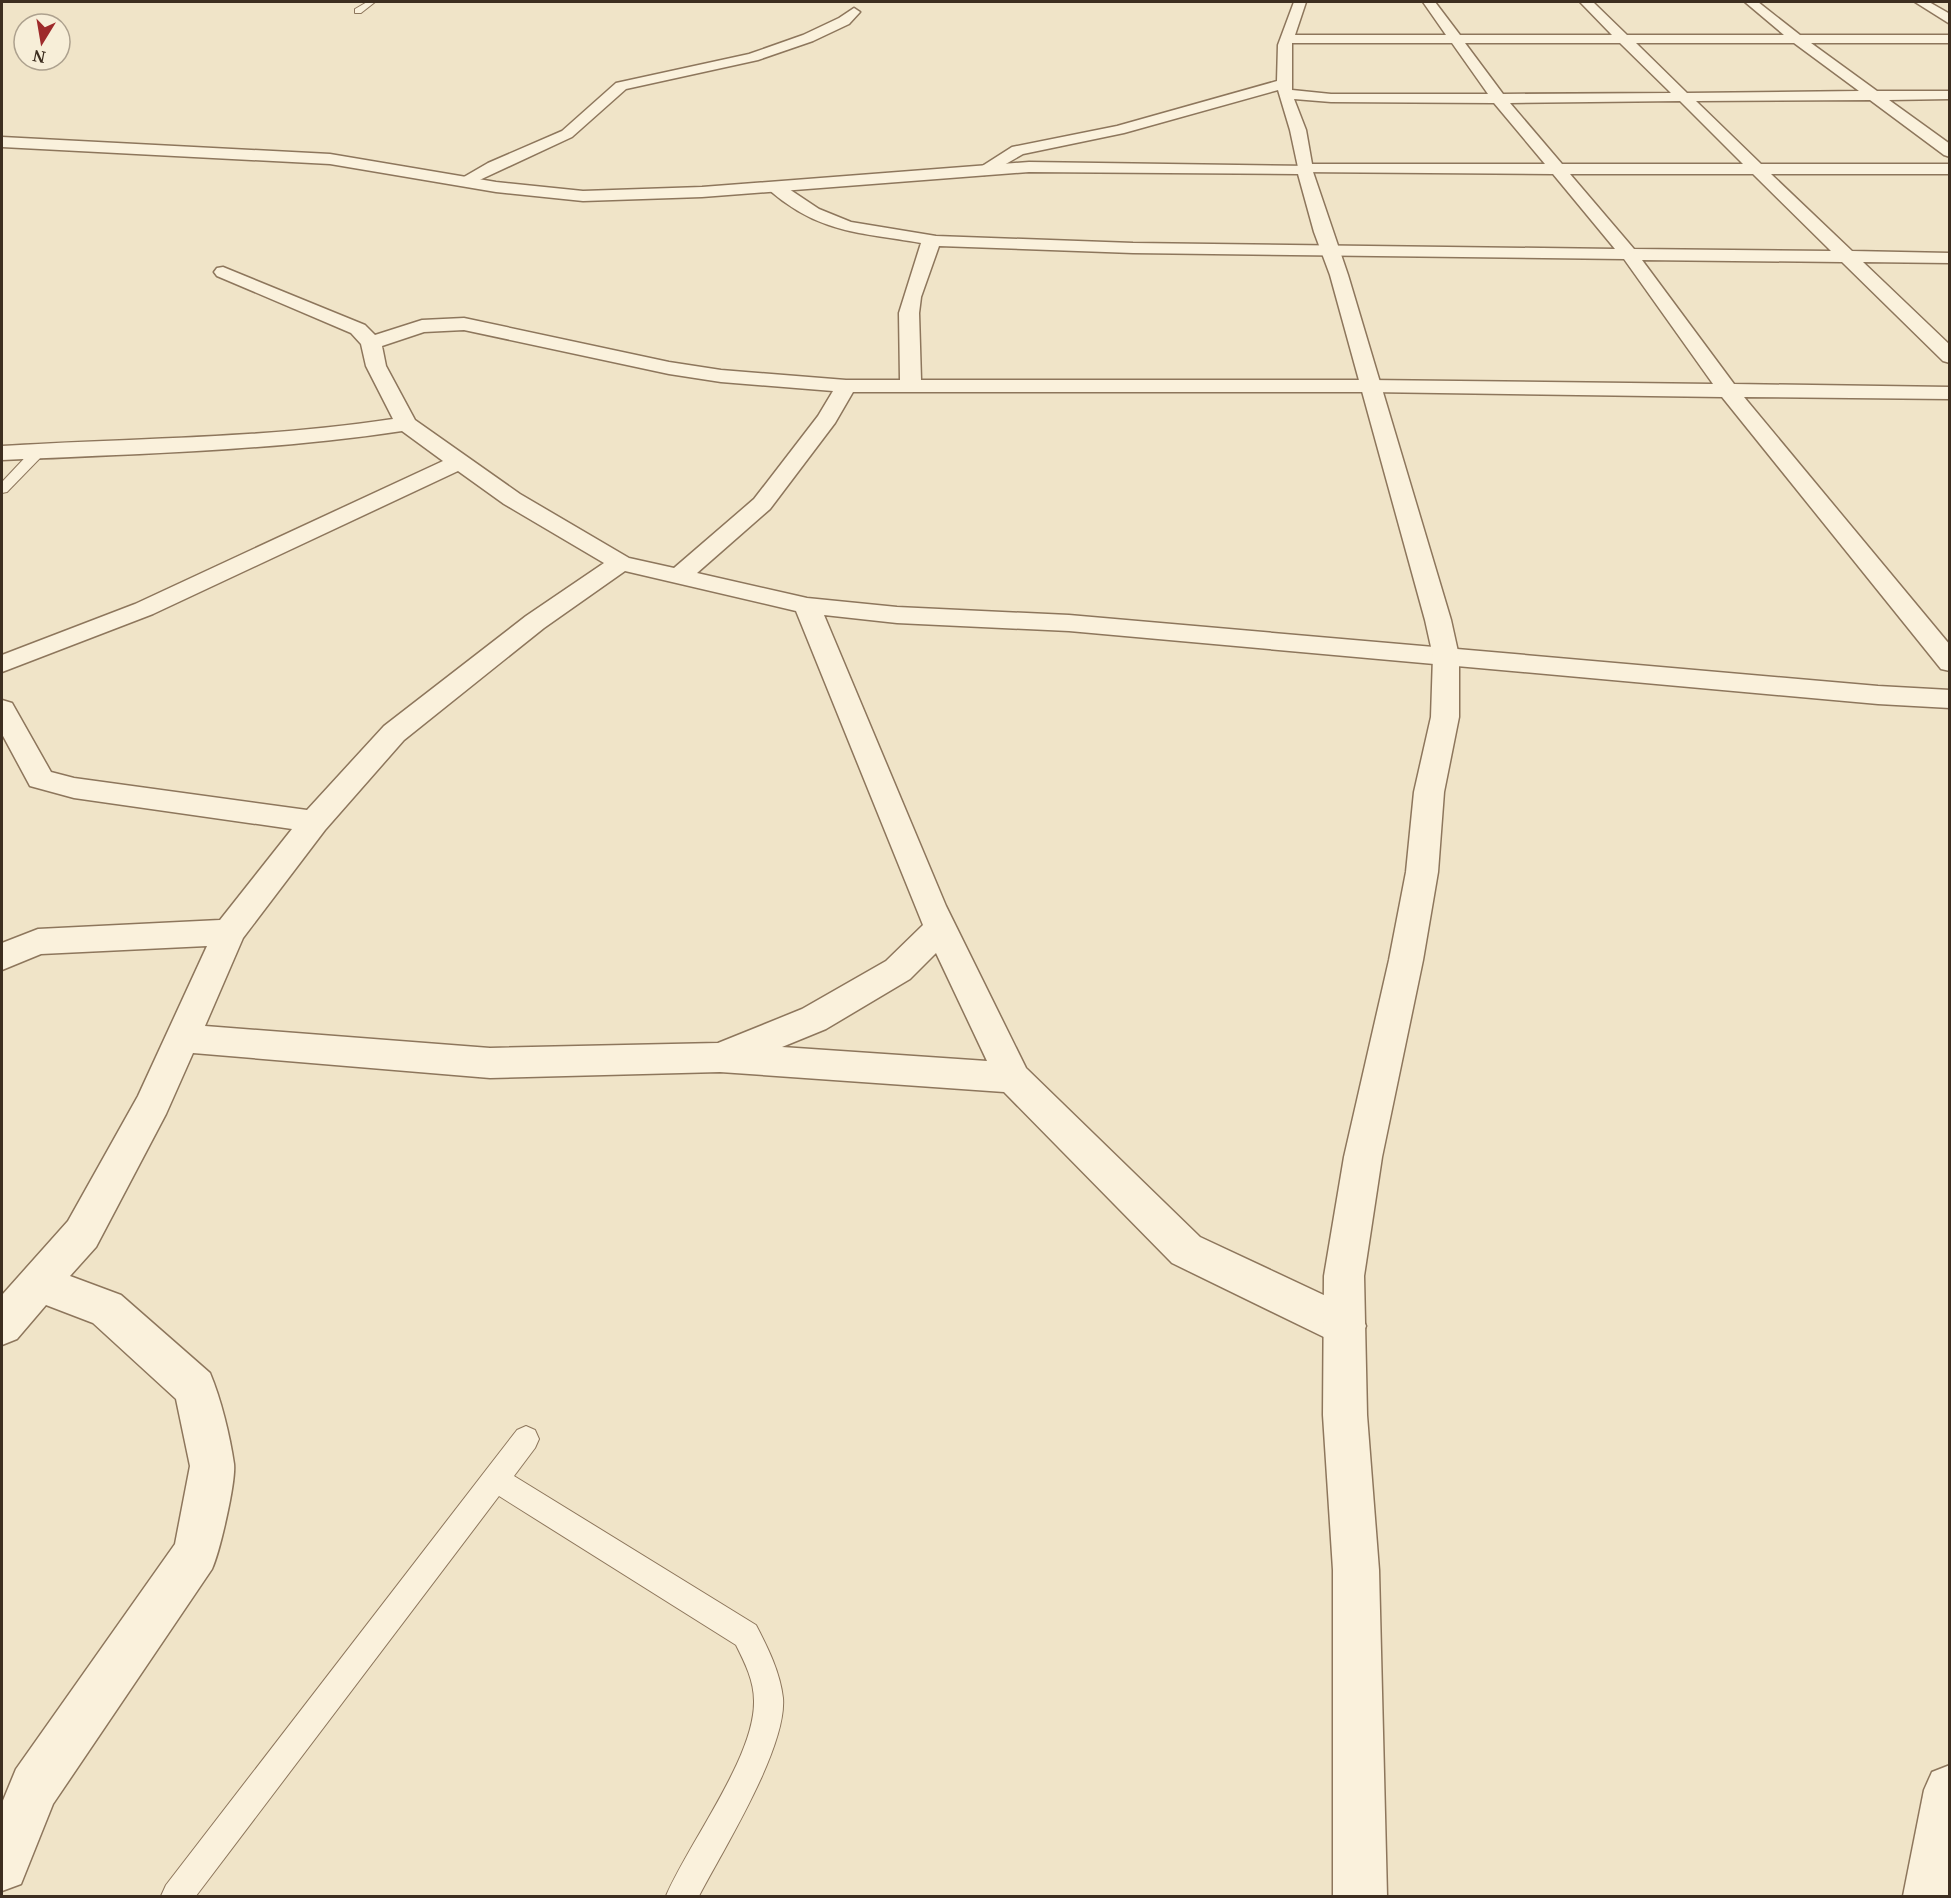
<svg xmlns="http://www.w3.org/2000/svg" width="1951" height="1898" font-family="'Noto Serif',serif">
	<rect width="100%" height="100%" fill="#f0e4c8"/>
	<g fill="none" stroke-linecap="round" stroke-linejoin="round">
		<g stroke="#8d765c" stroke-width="2">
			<g id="service">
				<path d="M367,2H375L361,13H355V9Z"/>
				<path d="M39,447L46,451L44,454L7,492L2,493V482L34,448Z"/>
				<path d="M526,1426L535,1430L539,1439L535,1448L514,1476L756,1625C768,1648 780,1672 783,1698C787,1748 723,1850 699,1896H666C689,1842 755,1757 754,1701C754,1681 745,1663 736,1645L499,1496L196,1896H161L166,1885L486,1470L517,1430Z"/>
			</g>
		</g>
		<g stroke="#8d765c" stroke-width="3">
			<g id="minor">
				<path d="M1294,2H1306L1295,35H1446L1423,2H1435L1460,35H1612L1580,2H1593L1627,35H1784L1745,2H1758L1800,35H1950V43H1811L1877,91H1950V99L1889,100L1950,144V157L1944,155L1870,100L1696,101L1761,164H1950V174H1771L1852,251L1950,253V263L1863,262L1950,345V363L1943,361L1842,262L1642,260L1734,384L1950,387V399L1744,397L1950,645V671L1941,669L1722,397L1369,392H853L835,423L770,509L697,573L807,598L897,607L1069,615L1878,686L1950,690V708L1878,704L1069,631L897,623L824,615L946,906L1026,1068L1200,1237L1360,1312L1366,1326L1360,1340L1345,1346L1330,1340L1172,1263L1004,1092L720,1072L490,1078L193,1053L166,1114L96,1247L70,1276L121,1295L210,1373C221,1399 230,1436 234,1464C236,1482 220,1551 212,1569L53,1804L21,1884L2,1891V1803L16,1769L175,1544L190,1466L176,1399L93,1323L46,1305L17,1339L2,1345V1295L68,1221L138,1096L207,946L41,954L2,970V943L38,929L220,920L292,829L74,798L30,786L2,734V700L12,703L51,772L74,778L307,810L384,726L526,616L604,563L504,504L458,471L153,614L2,672V655L135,604L443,461L402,431C270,451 135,454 2,460V446C132,438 263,439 393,419L366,366L361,344L351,333L217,276L214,272L217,268L223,267L365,325L375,335L422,320L464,318L669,362L721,370L846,380H900L899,313L921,243C859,232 820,234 768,189L766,186L768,183H780L819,209L851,222L936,236L1133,243L1615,249L1553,174L1299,172L1290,130L1278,90L1124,133L1023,154L990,173L984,175L976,170L1012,147L1117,126L1277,81L1278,45ZM1292,43H1452L1488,94H1331L1292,90ZM1465,43H1620L1671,93L1503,94ZM1636,43H1794L1859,91L1687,93ZM1294,99L1331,102L1494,103L1545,164H1312L1306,130ZM1680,101L1743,164H1562L1510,103ZM1570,174H1753L1831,251L1634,249ZM939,246L1133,253L1624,259L1713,384L1369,380H921L919,313L921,297ZM464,330L669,374L721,382L833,391L818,416L754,499L674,568L629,558L520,494L415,420L386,366L382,346L424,332ZM625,571L796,611L923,925L886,961L802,1009L718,1043L490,1048L205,1026L243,938L325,830L404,740L544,628ZM936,953L987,1061L782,1047L826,1029L910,979Z"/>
				<path d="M1915,2H1929L1950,14V24Z"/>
				<path d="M854,8L860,12L849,24L813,41L758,60L626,89L572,137L471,184H459L457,181L488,163L562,131L616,83L749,54L803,35L839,18Z"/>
				<path d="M1950,1765V1896H1903L1924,1790L1932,1772Z"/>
			</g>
		</g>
		<g stroke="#8d765c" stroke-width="3">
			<path id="tertiary" d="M2,137L330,154L496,182L583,191L702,187L1029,162L1311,166L1348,275L1451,620L1459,656V717L1444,792L1438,872L1423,960L1382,1157L1364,1276L1367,1415L1379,1570L1387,1896H1333V1570L1323,1415L1324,1276L1344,1157L1389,960L1406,872L1414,792L1431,717L1433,656L1425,620L1330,275L1314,232L1298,174L1029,172L702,197L583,201L496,192L330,164L2,147Z"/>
		</g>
		<use href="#service" fill="#faf1dc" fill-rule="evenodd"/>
		<use href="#minor" fill="#faf1dc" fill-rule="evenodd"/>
		<use href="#tertiary" fill="#faf1dc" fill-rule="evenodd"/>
	</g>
	<rect width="1951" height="1898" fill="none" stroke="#3d2e20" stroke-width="6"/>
	<g transform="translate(42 42) rotate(191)"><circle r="28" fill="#f7eed8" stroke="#ada18e" stroke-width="1.5"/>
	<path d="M0-4.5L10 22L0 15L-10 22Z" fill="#9e2a2b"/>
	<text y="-9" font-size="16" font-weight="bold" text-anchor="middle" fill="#3d2e20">N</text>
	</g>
</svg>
